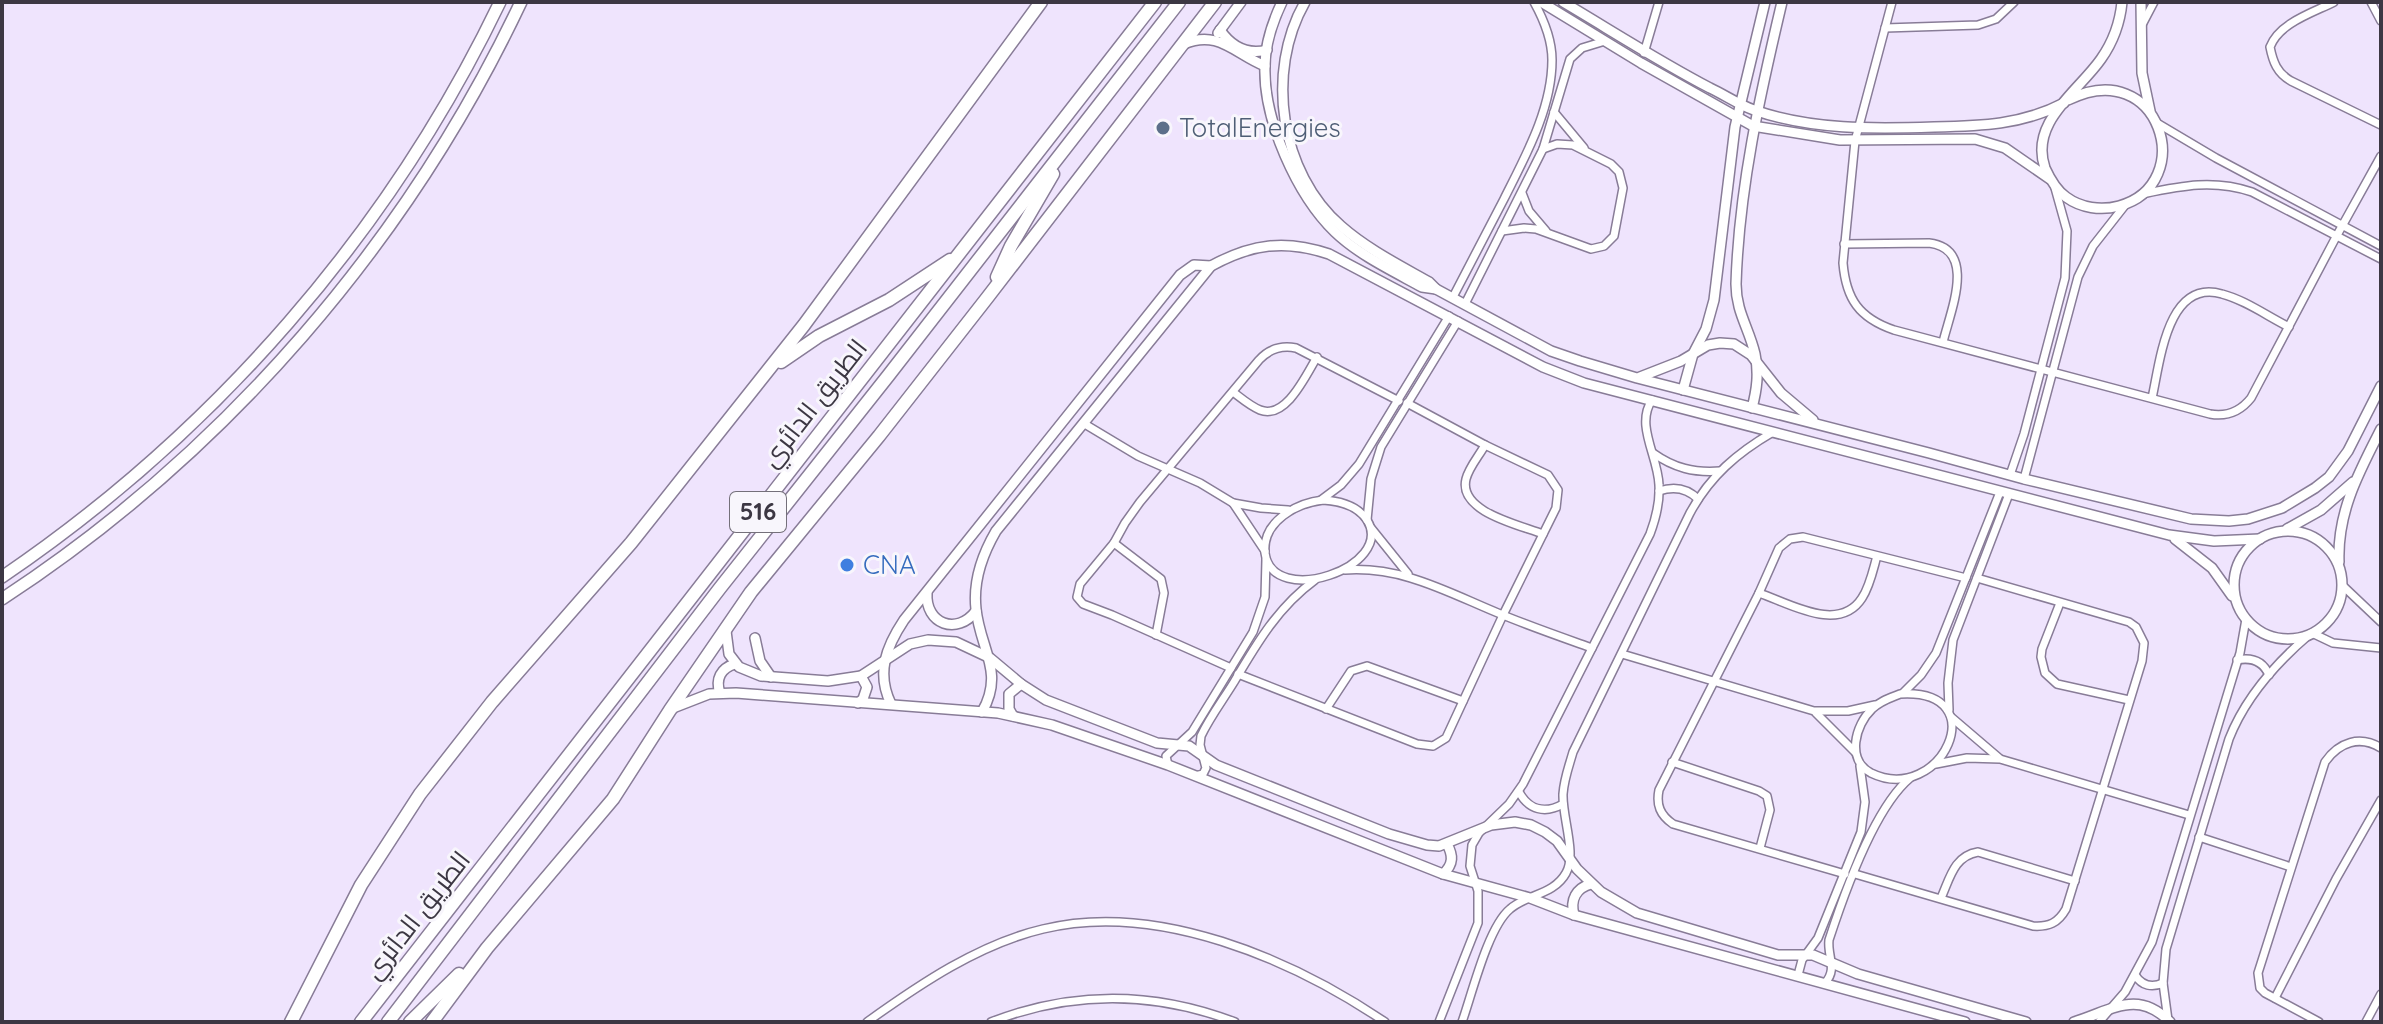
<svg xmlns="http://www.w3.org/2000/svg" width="2383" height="1024" font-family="Quicksand,Cairo,sans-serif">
	<rect width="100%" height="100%" fill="#efe4fd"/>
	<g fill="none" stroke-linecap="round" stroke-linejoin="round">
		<g stroke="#887c97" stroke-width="10">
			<g id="street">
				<path d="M1892,2L1855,141L1843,263C1846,299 1859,318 1894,330L2210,414C2227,417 2240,412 2251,398L2336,237L2381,156"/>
				<path d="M2334,2C2312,13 2279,23 2270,47C2273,62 2277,73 2291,81L2381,125"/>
				<path d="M2371,2L2381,21"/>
				<path d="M2143,23L2154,2"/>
				<path d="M1885,28L1978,25L1996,19L2014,2"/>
				<path d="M1644,53L1659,2"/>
				<path d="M1554,112L1584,148"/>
				<path d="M2157,123L2216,158L2381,246"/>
				<path d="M1522,193L1529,211L1546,231"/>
				<path d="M2142,194C2181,186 2213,179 2252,192L2381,259"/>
				<path d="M1502,231L1524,228L1536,229L1591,249L1604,246L1614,236L1623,188L1619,172L1611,164L1573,145L1557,144L1543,149"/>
				<path d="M1844,244L1929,243C1978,249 1950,312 1943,342"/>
				<path d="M1453,297C1470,265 1487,232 1504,199C1525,157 1552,109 1552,60C1552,39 1544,20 1534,2"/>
				<path d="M1465,304L1543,149L1570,59L1582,48L1605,41"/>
				<path d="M1233,392C1241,398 1250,406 1260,410C1286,420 1306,375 1317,357"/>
				<path d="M2152,398C2160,363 2167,278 2222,294C2245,300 2267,316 2289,327"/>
				<path d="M1083,423L1138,456L1200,483L1233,503L1261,508L1288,510"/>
				<path d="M1485,445C1479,456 1469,467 1466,479C1458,512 1520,525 1543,534"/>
				<path d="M1653,453C1674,468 1694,473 1720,471"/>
				<path d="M2010,475L2024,434L2065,278L2067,231L2055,188"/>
				<path d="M2024,479L2078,277L2093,246L2126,204"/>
				<path d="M1659,491C1674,486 1687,488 1698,499"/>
				<path d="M1321,500L1341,485L1359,464L1449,316"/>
				<path d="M1323,500C1340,501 1357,505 1367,520C1396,567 1272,609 1265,553C1262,521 1297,503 1323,500Z"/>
				<path d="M1233,503L1265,551"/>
				<path d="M1367,520L1371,479L1381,447L1458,321"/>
				<path d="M1371,528L1408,574"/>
				<path d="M1114,543L1161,579L1164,593L1156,635"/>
				<path d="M1345,570C1402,566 1447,592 1498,613C1529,626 1561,637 1592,648"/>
				<path d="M2342,585L2381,622"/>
				<path d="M1759,593C1789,603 1839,634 1862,598C1870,586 1873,570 1877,556"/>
				<path d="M2060,603L2042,649L2041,657L2045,673L2057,684L2129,700"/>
				<path d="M2312,633L2333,643L2381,648"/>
				<path d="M1622,654L1814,711H1848L1875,705"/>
				<path d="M2237,660C2252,657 2263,661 2269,675"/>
				<path d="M1231,668L1112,615L1083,604L1077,597L1080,584L1114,543L1125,523L1140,502L1259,360C1269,349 1281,345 1296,348L1399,401"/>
				<path d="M1238,674L1417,744L1433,746L1446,738L1503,615L1556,508L1558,490L1548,475L1485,445L1407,403"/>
				<path d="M1903,693L1921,675L1936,653L2000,492"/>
				<path d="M1900,694C1997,688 1941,807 1871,773C1846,760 1855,725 1872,709C1880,701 1890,698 1900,694Z"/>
				<path d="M1326,709L1351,671L1367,666L1463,701"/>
				<path d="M1949,710L1948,683L1953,640L2009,494"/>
				<path d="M1816,713L1855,752"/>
				<path d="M1951,717L1999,758"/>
				<path d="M1672,762L1759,791L1767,796L1770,810L1760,848"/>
				<path d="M1936,764L1967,758L2000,759L2189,815"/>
				<path d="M1168,765L1166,756L1192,732L1253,632L1265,597L1266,560"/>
				<path d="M1195,776L1203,774L1206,768L1200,745L1201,736C1210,717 1223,700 1234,682C1257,643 1278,607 1315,580"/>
				<path d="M1519,792C1529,810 1545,814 1563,804"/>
				<path d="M2199,837L2291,867"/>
				<path d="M1845,874L1673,824C1660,815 1656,805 1659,790L1759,593L1779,548L1790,539L1803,537L1966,578"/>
				<path d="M1855,874L2033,926C2049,927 2058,923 2066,909L2142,661L2144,643L2136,627L2129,622L1977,578"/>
				<path d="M1941,898C1950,878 1954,856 1978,852L2075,881"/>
				<path d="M1798,975L1802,960L1818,938L1861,832L1865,802L1860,766"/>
				<path d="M2135,975C2142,986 2152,988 2163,983"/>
				<path d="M1825,983C1838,969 1827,956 1829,940C1844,894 1874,808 1910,778"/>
				<path d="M2275,998L2336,879L2381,800"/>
				<path d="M2168,1020L2163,983L2166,949L2229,739C2245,698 2277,662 2310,634"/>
				<path d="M867,1022C920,984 979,944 1043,929C1157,901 1292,959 1385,1022"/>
				<path d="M991,1022C1073,990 1154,991 1235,1022"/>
				<path d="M1439,1022L1478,923V891L1470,866L1472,845L1479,833L1509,804L1523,784L1650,534C1656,518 1660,502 1659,485C1658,456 1635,425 1652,400"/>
				<path d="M1462,1022C1472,994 1488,927 1510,909C1527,894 1554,895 1566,873C1577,854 1562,817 1563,794C1564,779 1569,766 1573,752L1690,513C1710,476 1737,453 1773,432"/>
				<path d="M2099,1022L2125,992L2152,942L2240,653L2246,619"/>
				<path d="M2319,1022L2265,993L2260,988L2258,973L2325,762C2339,742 2360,735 2381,748"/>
				<path d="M2366,1022L2381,994"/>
			</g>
		</g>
		<g stroke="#887c97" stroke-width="12">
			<g id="secondary">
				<path d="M1282,2C1273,21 1265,45 1265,66C1263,120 1297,195 1335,232C1359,255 1393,271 1422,287L1436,289"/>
				<path d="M1305,2C1265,72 1280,173 1341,226C1367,249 1399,265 1429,282L1436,289L1551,351L1580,361L1637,378L1929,453L2024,479L2191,519L2229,521L2248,519L2282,508L2315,488L2329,477L2348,451L2381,386"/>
				<path d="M1541,2L1641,63L1753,126L1840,140L1975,139L2005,148L2050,179"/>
				<path d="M1563,2C1612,31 1660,62 1710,88C1725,95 1739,105 1754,110C1811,130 1874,129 1934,127C1981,126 2022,125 2064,103"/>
				<path d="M2141,2L2142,73L2150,111"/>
				<path d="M1220,30C1231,46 1247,55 1267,50"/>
				<path d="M1218,33L1241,2"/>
				<path d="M1184,44C1218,29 1235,54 1265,66"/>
				<path d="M2068,100C2160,54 2199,184 2119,206C2101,211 2081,208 2066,197C2056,190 2050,179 2045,168C2029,122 2078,92 2101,59C2113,42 2120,23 2122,2"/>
				<path d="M1640,377L1681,361L1708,345L1720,343L1734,344L1751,355L1781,393L1813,420"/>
				<path d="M1683,390L1693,354L1706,329L1714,300L1735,127L1765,2"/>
				<path d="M1752,408C1757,389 1759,373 1755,354C1749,328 1736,312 1736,284C1739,188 1760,95 1782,2"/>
				<path d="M2287,529L2321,510L2353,482"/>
				<circle cx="2288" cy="585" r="54"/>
				<path d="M2175,539L2212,568L2232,596"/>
				<path d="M2339,562C2337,512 2359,472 2381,429"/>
				<path d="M927,593C925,624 957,636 976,611"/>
				<path d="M726,631L729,654L739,667L761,676L828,681L861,676L910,644L928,640L956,642L990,658L1021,684L1046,700L1157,743L1189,746L1216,765L1389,834L1427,845L1439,846L1491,825L1515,822L1531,825L1545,832L1557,841L1577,869L1601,892L1637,913L1778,955H1813L1858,974L2026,1022"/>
				<path d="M755,638L760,661L771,677"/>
				<path d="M720,693C715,679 721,668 735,664"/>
				<path d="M858,703L863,699L867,687L861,676"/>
				<path d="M891,704C876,673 886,647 904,620L1180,275L1194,265L1211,266"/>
				<path d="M673,708L709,694L736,693L998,713L1052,725L1168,765L1443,874L1530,898L1574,915L1965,1022"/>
				<path d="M982,712C1005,672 980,649 976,609C973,582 982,555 996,531L1211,266C1251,244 1285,239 1329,254L1543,367L1584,383L2169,535L2214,541L2260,539"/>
				<path d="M1013,716L1009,709V694L1021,684"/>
				<path d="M1443,874C1454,864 1453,855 1447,844"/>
				<path d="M1574,915C1570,900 1576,888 1591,884"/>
				<path d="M2074,1022C2111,1011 2137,988 2170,1022"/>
			</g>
		</g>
		<g stroke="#887c97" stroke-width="14">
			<g id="primary">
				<path d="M2,577C214,433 389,233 500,2"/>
				<path d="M2,599C225,453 407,243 521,2"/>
			</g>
		</g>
		<g stroke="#887c97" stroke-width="15">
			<g id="highway">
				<path d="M997,277L1011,246L1053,174"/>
				<path d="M781,362L819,336L889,300L950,260"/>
				<path d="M291,1022L361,885L420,794L492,702L631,543L804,325L1041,2"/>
				<path d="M361,1022L1155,2"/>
				<path d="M388,1022L720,588L888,376L1179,2"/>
				<path d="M410,1022L459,974"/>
				<path d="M432,1022L487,948L613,799L670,710L751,592L879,436L987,298L1215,2"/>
			</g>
		</g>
		<use href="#street" stroke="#fff" stroke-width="7"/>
		<use href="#secondary" stroke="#fff" stroke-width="9"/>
		<use href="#primary" stroke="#fff" stroke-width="11"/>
		<use href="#highway" stroke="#fff" stroke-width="12"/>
	</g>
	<circle fill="#5c6f8a" stroke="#f8f6fc" stroke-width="3" cx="1163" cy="128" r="8"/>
	<circle fill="#3f7fe0" stroke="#f8f6fc" stroke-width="3" cx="847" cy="565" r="8"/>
	<g text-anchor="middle" stroke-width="6" stroke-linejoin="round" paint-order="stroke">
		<rect fill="#f8f6fc" stroke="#74707a" stroke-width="2" x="730" y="492" width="56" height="40" rx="6"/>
		<g font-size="24" font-weight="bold" fill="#3c3743">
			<text x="758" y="520">516</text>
		</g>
		<g font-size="26" fill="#4e5e75" stroke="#f8f6fc" text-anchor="start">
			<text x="1179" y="137">TotalEnergies</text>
		</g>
		<g font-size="26" fill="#3c3743" stroke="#f8f6fc">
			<text transform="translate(814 403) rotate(-52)" y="9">الطريق الدائري</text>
			<text transform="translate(417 915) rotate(-52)" y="9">الطريق الدائري</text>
		</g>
		<g font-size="26" fill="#366cbe" stroke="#f8f6fc" text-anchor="start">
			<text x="863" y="574">CNA</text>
		</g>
	</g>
	<rect width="2383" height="1024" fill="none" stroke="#3c3743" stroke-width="8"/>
</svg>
